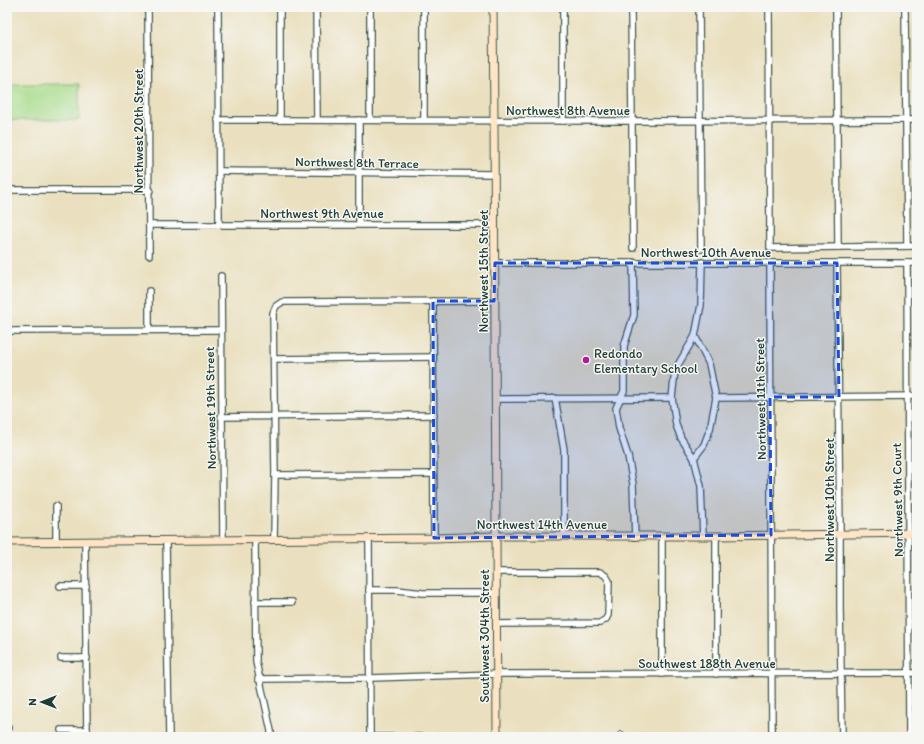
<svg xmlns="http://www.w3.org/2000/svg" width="924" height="744" font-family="Itim,sans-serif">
	<rect width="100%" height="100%" fill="#f6f6f2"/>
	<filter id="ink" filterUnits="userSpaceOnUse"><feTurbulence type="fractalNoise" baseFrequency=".025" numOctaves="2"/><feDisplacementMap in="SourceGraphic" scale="8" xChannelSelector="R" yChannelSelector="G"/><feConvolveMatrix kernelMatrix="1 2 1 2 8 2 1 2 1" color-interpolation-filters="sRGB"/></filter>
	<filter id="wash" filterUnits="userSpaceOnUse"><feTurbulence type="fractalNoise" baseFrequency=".012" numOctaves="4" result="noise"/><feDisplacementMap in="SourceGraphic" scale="16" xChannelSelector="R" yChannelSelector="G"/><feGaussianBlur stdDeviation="0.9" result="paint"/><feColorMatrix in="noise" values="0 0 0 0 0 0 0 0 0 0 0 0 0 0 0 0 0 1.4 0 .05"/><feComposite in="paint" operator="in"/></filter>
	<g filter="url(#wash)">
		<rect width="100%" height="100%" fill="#eae0bf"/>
		<path fill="#a8db8a" stroke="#648c5f" d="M11,84H79V120H10Z"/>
	</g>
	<g filter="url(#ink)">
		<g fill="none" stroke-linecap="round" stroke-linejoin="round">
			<g stroke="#3d5549" stroke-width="8">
				<g id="street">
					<path d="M148,7L149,255"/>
					<path d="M218,7L219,225"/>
					<path d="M280,7V120"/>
					<path d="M316,7L317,120"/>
					<path d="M370,7V120"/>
					<path d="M424,7V120"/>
					<path d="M563,7V121"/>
					<path d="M631,7L633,248"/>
					<path d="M699,7L701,249"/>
					<path d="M769,7L770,248L917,246"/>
					<path d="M836,7L838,247"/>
					<path d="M905,7L907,246"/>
					<path d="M218,120L632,121L917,120"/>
					<path d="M359,120V224"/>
					<path d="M219,171L494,174"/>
					<path d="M7,190H150"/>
					<path d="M150,225H494"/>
					<path d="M633,262L634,315L624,346V391L616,408L619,428L628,456L633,484L635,537"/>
					<path d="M702,262L701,305L695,336L675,370L672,398L676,425L681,438L694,458L701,486L703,536"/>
					<path d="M495,263H917"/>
					<path d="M770,263L772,737"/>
					<path d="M837,263L840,535V609L842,737"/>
					<path d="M907,263L909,737"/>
					<path d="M221,276L223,540"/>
					<path d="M433,301L434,538"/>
					<path d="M149,330V291"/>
					<path d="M7,331L220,330"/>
					<path d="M274,359L433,357"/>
					<path d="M555,398L564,450V535"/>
					<path d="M716,398L917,396"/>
					<path d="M496,399L672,398"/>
					<path d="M221,417L434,415"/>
					<path d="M694,458L704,445L710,429L716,398L709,364L695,336"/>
					<path d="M275,475L433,474"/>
					<path d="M716,536V674"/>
					<path d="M369,539L370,737"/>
					<path d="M255,540L256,662L271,731V737"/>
					<path d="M274,540L275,475L273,313L276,306L282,302L494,301"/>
					<path d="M85,541L87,737"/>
					<path d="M166,541L169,737"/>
					<path d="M56,542V506"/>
					<path d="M496,572H600L606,576L609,581L608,615L606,619L600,623L496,624"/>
					<path d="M60,586H86"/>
					<path d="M369,590H397L423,593H496"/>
					<path d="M255,602H292"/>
					<path d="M61,658H87"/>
					<path d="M662,674V536"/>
					<path d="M258,679L370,678L497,674L917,673"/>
					<path d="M7,728H8"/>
					<path d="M61,730H87"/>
					<path d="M370,737H507"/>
					<path d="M619,737L621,735"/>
				</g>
			</g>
			<g stroke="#3d5549" stroke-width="9">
				<g id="secondary">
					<path d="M493,7L494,120L497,737"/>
					<path d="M7,542L434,538L495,536H716L917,533"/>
				</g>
			</g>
			<use href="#street" stroke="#fff" stroke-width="5.5"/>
			<use href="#secondary" stroke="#ffe4c6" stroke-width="7"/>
		</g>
	</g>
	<path fill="#1d4ed8" fill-opacity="0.2" stroke="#1d4ed8" stroke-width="3" stroke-dasharray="8 5" stroke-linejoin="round" d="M495,263H837L839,397H770L771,535L434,538L433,301H494Z"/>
	<circle fill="#b5179e" stroke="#f6f6f2" stroke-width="1.5" cx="586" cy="360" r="4"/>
	<g text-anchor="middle" stroke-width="3" stroke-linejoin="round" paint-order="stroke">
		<g font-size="13" fill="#1f3d34" stroke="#f6f6f2">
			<text x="568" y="115">Northwest 8th Avenue</text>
			<text transform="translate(138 131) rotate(-90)" y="5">Northwest 20th Street</text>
			<text transform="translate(357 162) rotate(1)" y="5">Northwest 8th Terrace</text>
			<text x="322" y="218">Northwest 9th Avenue</text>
			<text x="706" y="257">Northwest 10th Avenue</text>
			<text transform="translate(483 271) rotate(-90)" y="5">Northwest 15th Street</text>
			<text transform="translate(760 399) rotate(-91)" y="5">Northwest 11th Street</text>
			<text transform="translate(210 408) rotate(-91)" y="5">Northwest 19th Street</text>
			<text transform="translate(829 500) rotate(-90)" y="5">Northwest 10th Street</text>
			<text transform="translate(897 500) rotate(-91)" y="5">Northwest 9th Court</text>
			<text x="542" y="529">Northwest 14th Avenue</text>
			<text transform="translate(484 636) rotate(-90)" y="5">Southwest 304th Street</text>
			<text x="707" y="668">Southwest 188th Avenue</text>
		</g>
		<g font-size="13" fill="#1f3d34" stroke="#f6f6f2" text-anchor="start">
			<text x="594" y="358">Redondo<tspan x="594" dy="15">Elementary School</tspan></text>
		</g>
	</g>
	<rect width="924" height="744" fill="none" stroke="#f6f6f2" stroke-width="24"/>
	<g transform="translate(42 702) rotate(270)" stroke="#f6f6f2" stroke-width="3" paint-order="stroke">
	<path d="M0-3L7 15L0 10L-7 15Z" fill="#1f3d34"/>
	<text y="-6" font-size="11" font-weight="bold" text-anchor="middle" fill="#1f3d34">N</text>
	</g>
</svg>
